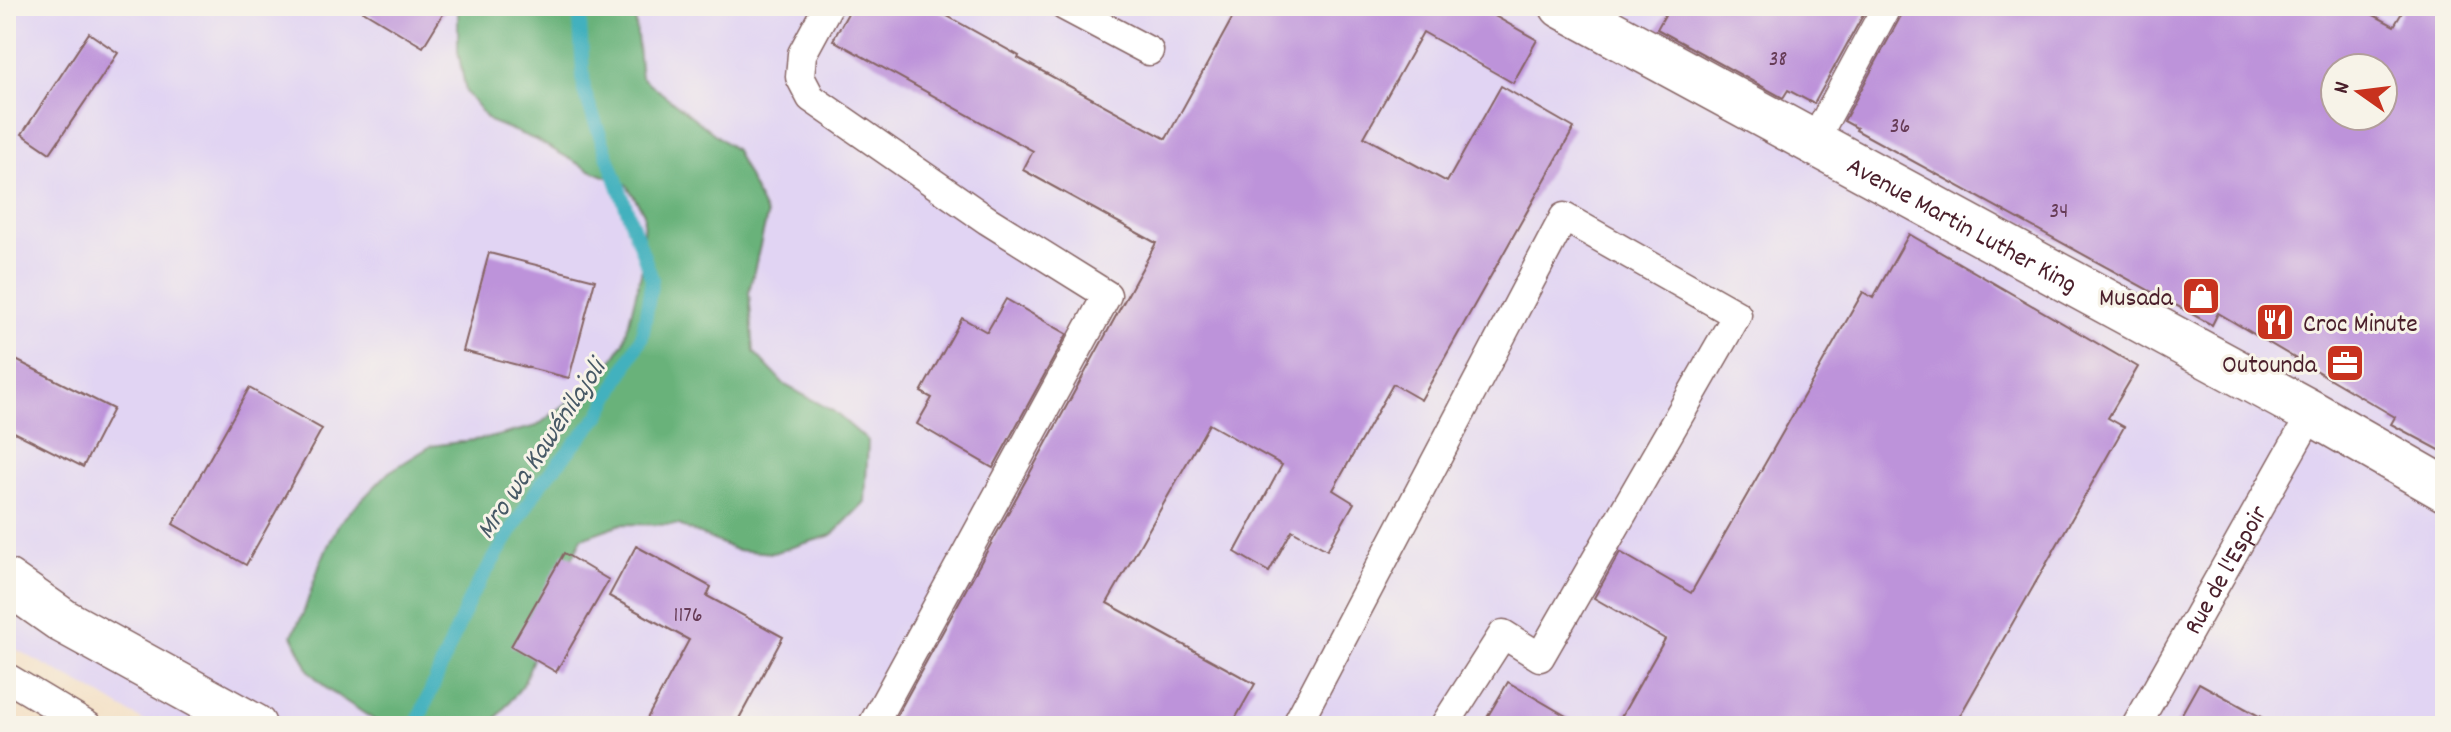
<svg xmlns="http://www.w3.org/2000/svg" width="2451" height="732" font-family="Dekko,sans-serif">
	<rect width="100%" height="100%" fill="#f7f3e8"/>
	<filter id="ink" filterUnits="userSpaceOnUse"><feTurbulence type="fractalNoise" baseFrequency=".0125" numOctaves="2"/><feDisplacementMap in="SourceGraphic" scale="16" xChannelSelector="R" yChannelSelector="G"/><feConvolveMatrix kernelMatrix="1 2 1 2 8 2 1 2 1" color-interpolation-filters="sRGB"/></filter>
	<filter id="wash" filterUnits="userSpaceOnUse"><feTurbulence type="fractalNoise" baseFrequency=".006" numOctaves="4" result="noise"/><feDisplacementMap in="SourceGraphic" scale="32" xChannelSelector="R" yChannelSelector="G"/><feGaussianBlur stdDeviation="1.8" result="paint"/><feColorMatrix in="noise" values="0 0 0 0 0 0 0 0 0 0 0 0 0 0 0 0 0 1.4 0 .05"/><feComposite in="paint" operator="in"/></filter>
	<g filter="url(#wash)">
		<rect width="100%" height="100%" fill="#f4e3cb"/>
		<path fill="#e1d4f3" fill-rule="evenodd" d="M6,6H2445V726H152L92,690L6,644ZM2335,68H2383V116H2335Z"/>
		<path fill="#69b27a" stroke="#5a6852" stroke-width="2" d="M458,6H639L635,15L641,77L735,150L767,216L749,292L754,352L785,385L833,411L868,441L865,502L832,535L773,553L736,550L679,525L621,524L582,538L568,567L523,685L490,726H388L379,723L327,689L309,671L292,635L303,614L321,561L339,523L389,472L431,446L489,438L537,426L602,376L624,342L641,273L644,213L627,185L590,170L536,140L489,121L466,92L458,51Z"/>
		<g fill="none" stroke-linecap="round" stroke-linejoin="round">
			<path stroke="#43b1be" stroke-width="14" d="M416,726L471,596L541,483L599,416L642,337L652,279L584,91L580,22L585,6"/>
		</g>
		<g id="blocks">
			<g fill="#bd93da" fill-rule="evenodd">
				<path d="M355,6H448L423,47Z"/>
				<path d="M852,6H929L1019,56L1018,58L1166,139L1239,6H1477L1537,40L1513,83L1423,32L1364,137L1447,182L1501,86L1574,128L1421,400L1393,384L1333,490L1354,503L1327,550L1292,530L1269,572L1235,552L1282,465L1209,424L1107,603L1255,684L1231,726H891L1156,243L1023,170L1033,151L833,40Z"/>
				<path d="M1670,6H1868L1814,104L1788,90L1783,98L1657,29Z"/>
				<path d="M1904,6H2357L2394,26L2406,6H2445V453L2391,424L2395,417L2218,313L2212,325L1856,130L1857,128L1844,121L1902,14ZM2335,68H2383V116H2335Z"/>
				<path d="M89,33L118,53L50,153L22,134Z"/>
				<path d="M1909,234L2138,367L2108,418L2124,427L1954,726H1616L1665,639L1594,598L1620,552L1691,593L1863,292L1873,298Z"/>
				<path d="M489,253L595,280L569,378L463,351Z"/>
				<path d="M1006,299L1067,334L993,468L917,424L932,398L921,392L962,318L987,332Z"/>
				<path d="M6,355L113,409L83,467L6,428Z"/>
				<path d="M249,388L322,429L246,565L173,524Z"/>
				<path d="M636,546L711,587L707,596L783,637L735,726H643L689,640L609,596Z"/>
				<path d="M564,553L609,580L556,672L511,646Z"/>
				<path d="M1508,682L1583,726H1482Z"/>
				<path d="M2199,683L2277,726H2175Z"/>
			</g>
		</g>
	</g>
	<g filter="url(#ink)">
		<use href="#blocks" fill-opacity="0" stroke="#866463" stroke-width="2"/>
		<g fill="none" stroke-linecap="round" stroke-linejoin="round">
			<g stroke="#866463" stroke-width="31">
				<g id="service">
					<path d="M828,6L802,54L800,77L811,98L987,220L1107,295L872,726"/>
					<path d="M1064,6L1149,51"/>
					<path d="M1813,143L1887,6"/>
					<path d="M6,677L88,726"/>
					<path d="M1296,726L1564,217L1737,315L1540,657L1503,634L1444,726"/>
					<path id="s1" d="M2136,726L2312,413"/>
				</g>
			</g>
			<g stroke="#866463" stroke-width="47">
				<g id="minor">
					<path id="s2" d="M1562,6L2312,413L2445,489"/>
				</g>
			</g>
			<g stroke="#866463" stroke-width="47">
				<path id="primary" d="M6,581L63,621L254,726"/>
			</g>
			<use href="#service" stroke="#fff" stroke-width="28"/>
			<use href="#minor" stroke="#fff" stroke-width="44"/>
			<use href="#primary" stroke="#fff" stroke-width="44"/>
		</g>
	</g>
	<defs>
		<g id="shop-square" transform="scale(2)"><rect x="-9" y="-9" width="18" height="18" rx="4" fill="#c8321e" stroke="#f7f3e8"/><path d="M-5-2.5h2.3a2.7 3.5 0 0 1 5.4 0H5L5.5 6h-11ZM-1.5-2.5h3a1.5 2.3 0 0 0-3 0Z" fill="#fff"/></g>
		<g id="restaurant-square" transform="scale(2)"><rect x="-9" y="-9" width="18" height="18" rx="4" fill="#c8321e" stroke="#f7f3e8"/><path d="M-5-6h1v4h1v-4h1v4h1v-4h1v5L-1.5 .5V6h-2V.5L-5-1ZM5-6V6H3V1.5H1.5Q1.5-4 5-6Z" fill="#fff"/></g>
		<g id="office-square" transform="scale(2)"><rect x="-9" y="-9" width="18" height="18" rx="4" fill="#c8321e" stroke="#f7f3e8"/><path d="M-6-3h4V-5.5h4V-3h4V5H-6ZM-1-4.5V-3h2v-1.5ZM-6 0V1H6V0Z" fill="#fff"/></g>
	</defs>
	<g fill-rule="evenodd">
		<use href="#shop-square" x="2201" y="296"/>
		<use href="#restaurant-square" x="2275" y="322"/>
		<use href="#office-square" x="2345" y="363"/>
	</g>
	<g text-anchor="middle" stroke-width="6" stroke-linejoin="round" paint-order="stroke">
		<g font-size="22" fill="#673c57">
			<text x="1778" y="65">38</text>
			<text x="1900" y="132">36</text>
			<text x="2059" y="217">34</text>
			<text x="688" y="621">1176</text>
		</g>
		<g font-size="26" fill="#4a1f2b" stroke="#f7f3e8">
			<text dy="9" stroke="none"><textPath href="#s2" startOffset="456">Avenue Martin Luther King</textPath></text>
			<text dy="9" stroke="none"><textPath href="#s1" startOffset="180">Rue de l'Espoir</textPath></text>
		</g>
		<g font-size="26" fill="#4a1f2b" stroke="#f7f3e8" text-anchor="end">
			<text x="2173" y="305">Musada</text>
			<text x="2303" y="331" text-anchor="start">Croc Minute</text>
			<text x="2317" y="372">Outounda</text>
		</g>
		<g font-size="28" font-style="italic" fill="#475966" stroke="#f7f3e8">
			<text transform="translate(539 448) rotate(-56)" y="10">Mro wa Kawénilajoli</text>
		</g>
	</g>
	<rect width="2451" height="732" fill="none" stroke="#f7f3e8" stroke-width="32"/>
	<g transform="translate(2359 92) rotate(284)"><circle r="38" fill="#f7f3e8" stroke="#b29e9c" stroke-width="2"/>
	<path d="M0-6L14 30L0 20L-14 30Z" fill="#c8321e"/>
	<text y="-12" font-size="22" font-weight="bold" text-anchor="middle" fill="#4a1f2b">N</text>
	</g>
</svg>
